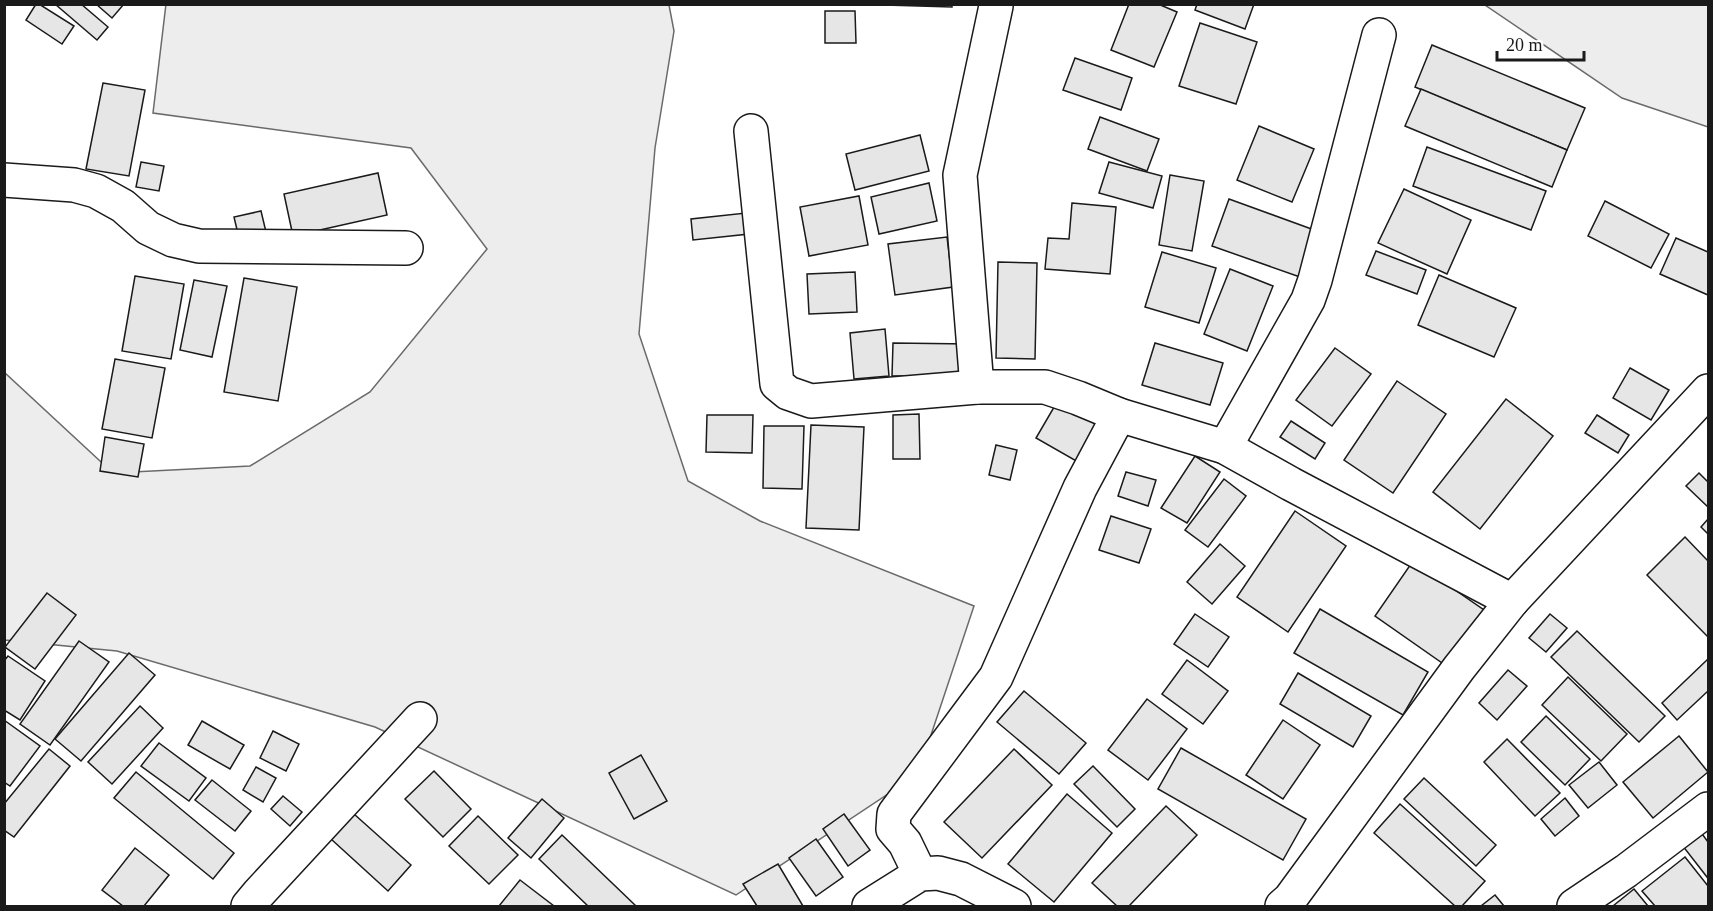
<svg xmlns="http://www.w3.org/2000/svg" width="1713" height="911" font-family="'Times New Roman',serif">
	<rect width="100%" height="100%" fill="#fff"/>
	<g fill="#ededed" stroke="#6a6a6a" stroke-width="1.5">
		<path d="M166,4L669,5L674,31L655,148L639,334L688,481L760,521L974,606L918,774L736,895L375,727L117,651L5,640V373L113,473L250,466L370,392L487,249L411,148L153,113Z"/>
		<path d="M1485,5H1708V127L1622,98Z"/>
	</g>
	<g fill="#e6e6e6" stroke="#1a1a1a" stroke-width="1.5">
		<path d="M36,4H39L74,26L62,44L26,20Z"/>
		<path d="M55,4H81L108,27L97,40Z"/>
		<path d="M96,4H124L112,18Z"/>
		<path d="M850,4H952V7Z"/>
		<path d="M1129,4H1158L1177,12L1154,67L1111,50Z"/>
		<path d="M1197,4H1254L1245,29L1195,10Z"/>
		<path d="M825,11H855L856,43H825Z"/>
		<path d="M1200,23L1257,42L1236,104L1179,86Z"/>
		<path d="M1432,45L1585,108L1567,150L1415,87Z"/>
		<path d="M1075,58L1132,78L1121,110L1063,90Z"/>
		<path d="M103,83L145,90L129,176L86,169Z"/>
		<path d="M1421,89L1567,150L1552,187L1405,126Z"/>
		<path d="M1100,117L1159,139L1147,171L1088,149Z"/>
		<path d="M1259,126L1314,149L1292,202L1237,180Z"/>
		<path d="M920,135L929,171L855,190L846,154Z"/>
		<path d="M1427,147L1546,191L1531,230L1413,186Z"/>
		<path d="M141,162L164,166L159,191L136,187Z"/>
		<path d="M1109,162L1162,176L1153,208L1099,193Z"/>
		<path d="M378,173L387,215L293,236L284,194Z"/>
		<path d="M1170,175L1204,181L1192,251L1159,245Z"/>
		<path d="M929,183L937,221L879,234L871,197Z"/>
		<path d="M1404,189L1471,220L1447,274L1378,243Z"/>
		<path d="M859,196L868,245L809,256L800,207Z"/>
		<path d="M1229,199L1317,231L1300,277L1212,246Z"/>
		<path d="M1605,201L1669,234L1651,268L1588,236Z"/>
		<path d="M1072,203L1116,207L1110,274L1045,269L1048,238L1069,239Z"/>
		<path d="M261,211L266,232L239,238L234,217Z"/>
		<path d="M746,213L749,234L693,240L691,219Z"/>
		<path d="M947,237L953,287L895,295L888,244Z"/>
		<path d="M1676,238L1708,252V295L1660,274Z"/>
		<path d="M1376,251L1426,270L1417,294L1366,275Z"/>
		<path d="M1162,252L1216,268L1199,323L1145,307Z"/>
		<path d="M998,262L1037,263L1035,359L996,358Z"/>
		<path d="M1230,269L1273,286L1247,351L1204,334Z"/>
		<path d="M855,272L857,312L809,314L807,274Z"/>
		<path d="M1439,275L1516,308L1494,357L1418,325Z"/>
		<path d="M135,276L184,284L171,359L122,351Z"/>
		<path d="M244,278L297,287L278,401L224,392Z"/>
		<path d="M194,280L227,286L212,357L180,350Z"/>
		<path d="M885,329L889,376L854,379L850,333Z"/>
		<path d="M893,343L970,344L969,376H892Z"/>
		<path d="M1155,343L1223,363L1210,405L1142,385Z"/>
		<path d="M1335,348L1371,374L1332,426L1296,400Z"/>
		<path d="M115,359L165,368L152,438L102,429Z"/>
		<path d="M1630,368L1669,390L1651,420L1613,398Z"/>
		<path d="M1397,381L1446,414L1393,493L1344,460Z"/>
		<path d="M1506,399L1553,436L1480,529L1433,492Z"/>
		<path d="M1057,402L1099,426L1078,462L1036,438Z"/>
		<path d="M919,414L920,459H893V415Z"/>
		<path d="M707,415H753L752,453L706,452Z"/>
		<path d="M1597,415L1629,435L1618,453L1585,433Z"/>
		<path d="M1291,421L1325,443L1315,459L1280,437Z"/>
		<path d="M811,425L864,427L859,530L806,528Z"/>
		<path d="M764,426H804L802,489L763,488Z"/>
		<path d="M105,437L144,444L138,477L100,471Z"/>
		<path d="M996,445L1017,450L1010,480L989,475Z"/>
		<path d="M1195,456L1220,472L1187,523L1161,508Z"/>
		<path d="M1126,472L1156,480L1148,506L1118,496Z"/>
		<path d="M1699,473L1708,482V507L1686,486Z"/>
		<path d="M1224,479L1246,496L1208,547L1185,530Z"/>
		<path d="M1295,511L1346,546L1288,632L1237,597Z"/>
		<path d="M1111,516L1151,529L1139,563L1099,550Z"/>
		<path d="M1708,519V534L1701,527Z"/>
		<path d="M1685,537L1708,561V637L1647,575Z"/>
		<path d="M1220,544L1245,566L1212,604L1187,582Z"/>
		<path d="M1413,561L1484,610L1445,665L1375,616Z"/>
		<path d="M47,593L76,615L35,669L5,647Z"/>
		<path d="M1320,609L1428,672L1403,715L1294,653Z"/>
		<path d="M1195,614L1229,637L1208,667L1174,644Z"/>
		<path d="M1550,614L1567,628L1546,652L1529,638Z"/>
		<path d="M1577,631L1665,716L1639,742L1551,657Z"/>
		<path d="M79,641L109,662L50,745L20,724Z"/>
		<path d="M129,653L155,675L81,761L55,739Z"/>
		<path d="M8,656L45,681L20,720L4,710V661Z"/>
		<path d="M1708,659V691L1677,720L1662,703Z"/>
		<path d="M1187,660L1228,691L1203,724L1162,694Z"/>
		<path d="M1508,670L1527,686L1497,720L1479,703Z"/>
		<path d="M1298,673L1371,716L1353,747L1280,704Z"/>
		<path d="M1568,677L1627,734L1601,761L1542,705Z"/>
		<path d="M1024,691L1086,743L1059,774L997,722Z"/>
		<path d="M1147,699L1187,729L1148,780L1108,750Z"/>
		<path d="M140,706L163,728L112,784L88,762Z"/>
		<path d="M1546,716L1590,759L1565,785L1521,742Z"/>
		<path d="M4,720L40,746L10,786L4,782Z"/>
		<path d="M1283,720L1320,745L1283,799L1246,775Z"/>
		<path d="M202,721L244,745L230,769L188,745Z"/>
		<path d="M273,731L299,744L286,771L260,758Z"/>
		<path d="M1679,736L1708,772L1653,818L1623,782Z"/>
		<path d="M1507,739L1560,793L1535,816L1484,762Z"/>
		<path d="M159,743L206,778L189,801L141,766Z"/>
		<path d="M1181,748L1306,819L1283,860L1158,789Z"/>
		<path d="M49,749L70,766L14,837L4,830V804Z"/>
		<path d="M1014,749L1052,785L982,858L944,822Z"/>
		<path d="M641,755L667,801L634,819L609,773Z"/>
		<path d="M1599,762L1617,785L1588,808L1569,785Z"/>
		<path d="M1093,766L1135,809L1117,827L1074,784Z"/>
		<path d="M256,767L276,778L263,802L243,790Z"/>
		<path d="M434,771L471,809L443,837L405,799Z"/>
		<path d="M136,772L234,853L213,879L114,798Z"/>
		<path d="M1424,778L1496,845L1476,866L1404,799Z"/>
		<path d="M212,780L251,811L235,831L195,800Z"/>
		<path d="M1067,794L1112,833L1054,902L1008,864Z"/>
		<path d="M283,796L302,812L290,826L271,809Z"/>
		<path d="M1565,798L1579,816L1555,836L1541,819Z"/>
		<path d="M542,799L564,818L531,858L508,838Z"/>
		<path d="M1400,804L1485,881L1462,906H1455L1374,833Z"/>
		<path d="M1166,806L1197,835L1129,906H1117L1092,883Z"/>
		<path d="M354,814L411,865L388,891L331,839Z"/>
		<path d="M844,814L870,850L848,866L823,829Z"/>
		<path d="M478,816L518,855L489,884L449,846Z"/>
		<path d="M1700,831L1708,842V876L1707,877L1682,845Z"/>
		<path d="M562,835L636,906H588L539,859Z"/>
		<path d="M816,839L843,877L816,896L789,858Z"/>
		<path d="M135,848L169,875L144,906H123L102,890Z"/>
		<path d="M1685,857L1708,886V906H1655L1642,891Z"/>
		<path d="M778,864L803,906H757L743,884Z"/>
		<path d="M520,880L554,906H499Z"/>
		<path d="M1634,889L1648,906H1613Z"/>
		<path d="M1495,895L1504,906H1481Z"/>
	</g>
	<g fill="none" stroke-linecap="round" stroke-linejoin="round">
		<g stroke="#1a1a1a" stroke-width="36">
			<g id="minor">
				<path d="M751,131L777,384L788,393L811,401L977,387H1045L1078,398L1119,415L1225,447L1291,484L1512,601"/>
				<path d="M4,180L74,185L96,191L123,206L148,228L173,240L199,246L406,248"/>
				<path d="M977,387L960,175L996,6"/>
				<path d="M1225,447L1308,300L1315,280L1379,35"/>
				<path d="M920,874L905,843L893,829L894,814L996,677L1080,488L1119,415"/>
				<path d="M248,906L258,894L420,719"/>
				<path d="M869,906L920,874L938,873L961,879L1014,906"/>
				<path d="M1282,906L1290,899L1459,668L1512,601L1708,391"/>
				<path d="M1574,906L1626,871L1708,809"/>
			</g>
		</g>
		<use href="#minor" stroke="#fff" stroke-width="33"/>
	</g>
	<rect width="1713" height="911" fill="none" stroke="#1a1a1a" stroke-width="12"/>
	<path d="M1497 51v9h87v-9" fill="none" stroke="#1a1a1a" stroke-width="3"/>
	<text x="1506" y="51" font-size="18" fill="#1a1a1a" stroke="#ffffff" stroke-width="4.5" paint-order="stroke">20 m</text>
</svg>
